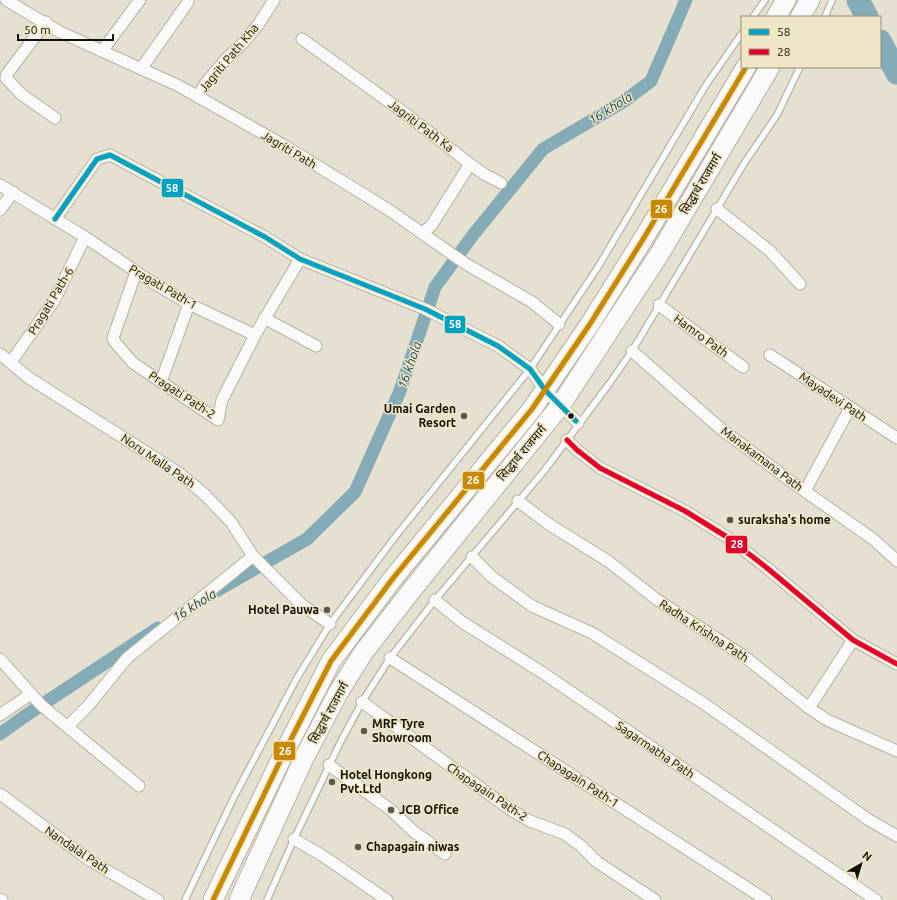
<svg xmlns="http://www.w3.org/2000/svg" width="897" height="900" font-family="Ubuntu,'Noto Sans Devanagari',sans-serif">
	<rect width="100%" height="100%" fill="#e5e0cf"/>
	<g fill="none" stroke-linecap="round" stroke-linejoin="round">
		<g stroke="#84abb8" stroke-width="13">
			<path d="M209,595L307,539L355,492L400,391L435,287L473,235L543,149L623,102L651,81L686,0"/>
			<path d="M0,734L25,716L158,628"/>
		</g>
		<g stroke="#84abb8" stroke-width="23">
			<path d="M858,0L867,17"/>
			<path d="M880,41L897,73"/>
		</g>
		<g stroke="#b6b3a5" stroke-width="8">
			<g id="service">
				<path d="M753,17L765,0"/>
				<path d="M825,17L832,0"/>
				<path d="M185,900L234,797L297,678L330,624L395,537L530,369L598,267L706,85L742,33"/>
				<path d="M267,900L294,839L340,743L362,702L390,658L435,600L544,471L609,384L632,351L745,162L777,115L800,67"/>
			</g>
		</g>
		<g stroke="#b6b3a5" stroke-width="13">
			<g id="minor">
				<path d="M6,0L60,32L179,86L285,146L389,210L466,264L532,302L559,324"/>
				<path d="M46,22L7,74L6,78L21,94L55,118"/>
				<path d="M302,39L410,117L470,164L431,226L422,233"/>
				<path d="M102,51L140,0"/>
				<path d="M141,69L188,2"/>
				<path d="M198,97L205,84L226,59L243,43L258,25L274,0"/>
				<path d="M470,164L484,174L501,183"/>
				<path d="M0,185L85,237L147,279L189,304L255,335L300,259"/>
				<path d="M717,209L770,251L800,284"/>
				<path d="M0,210L13,192"/>
				<path d="M55,219L97,159L110,155L265,237L300,259L425,309L498,346L530,369L545,390L578,423"/>
				<path d="M136,272L113,338L114,341L133,363L218,420L222,400L255,335"/>
				<path d="M659,305L743,367"/>
				<path d="M264,318L316,346"/>
				<path d="M632,351L721,429L796,485L873,539L897,561"/>
				<path d="M0,354L29,378L179,473L204,494L231,522L253,556L302,605L330,624"/>
				<path d="M770,355L897,438"/>
				<path d="M11,362L54,301L85,237"/>
				<path d="M161,382L189,304"/>
				<path d="M567,440L577,450L600,468L685,511L727,537L767,568L853,640L897,664"/>
				<path d="M805,491L850,408"/>
				<path d="M518,501L550,525L608,561L656,599L745,657L809,708L827,720L897,751"/>
				<path d="M472,557L492,577L532,606L592,633L703,703L869,820L897,836"/>
				<path d="M435,600L462,622L543,673L876,900"/>
				<path d="M390,658L766,900"/>
				<path d="M0,659L41,705L139,786"/>
				<path d="M362,702L511,810L530,821L565,834L581,846L597,862L655,900"/>
				<path d="M809,708L853,640"/>
				<path d="M0,715L31,694"/>
				<path d="M68,726L88,706L127,658L253,556"/>
				<path d="M329,765L391,810L413,831L445,854"/>
				<path d="M0,794L89,860L158,900"/>
				<path d="M294,839L323,856L387,900"/>
				<path d="M0,899L2,900"/>
			</g>
		</g>
		<g stroke="#b6b3a5" stroke-width="21">
			<g id="trunk">
				<path d="M776,17L786,0"/>
				<path d="M800,17L810,0"/>
				<path d="M213,900L285,751L331,661L394,577L532,409L590,324L642,241L746,67"/>
				<path d="M239,900L304,758L338,693L363,653L411,591L560,406L660,253L770,67"/>
			</g>
		</g>
		<use href="#service" stroke="#fbfaf8" stroke-width="5.5"/>
		<use href="#minor" stroke="#fbfaf8" stroke-width="11"/>
		<use href="#trunk" stroke="#fbfaf8" stroke-width="19"/>
		<g stroke="#efe6c5" stroke-width="8">
			<path id="bus-1" d="M55,219L97,159L110,155L265,237L300,259L425,309L498,346L530,369L545,390L576,421"/>
		</g>
		<g stroke="#efe6c5" stroke-width="8">
			<path id="bus-2" d="M567,440L577,450L600,468L685,511L727,537L767,568L853,640L897,664"/>
		</g>
		<g stroke="#efe6c5" stroke-width="8">
			<path id="bus-3" d="M213,900L285,751L331,661L394,577L532,409L590,324L642,241L746,67"/>
		</g>
		<use href="#bus-1" stroke="#01a1c4" stroke-width="5"/>
		<use href="#bus-2" stroke="#e4002b" stroke-width="5"/>
		<use href="#bus-3" stroke="#c98801" stroke-width="5"/>
	</g>
	<g fill="#5c584b" stroke="#efe6c5" stroke-width="1.5">
		<circle cx="464" cy="416" r="4"/>
		<circle cx="730" cy="520" r="4"/>
		<circle cx="327" cy="610" r="4"/>
		<circle cx="364" cy="731" r="4"/>
		<circle cx="332" cy="782" r="4"/>
		<circle cx="391" cy="810" r="4"/>
		<circle cx="358" cy="847" r="4"/>
	</g>
	<circle fill="#120f04" stroke="#efe6c5" stroke-width="1.5" cx="571" cy="416" r="3.5"/>
	<g text-anchor="middle" stroke-width="3" stroke-linejoin="round" paint-order="stroke">
		<g font-size="12" fill="#120f04" stroke="#efe6c5">
			<text transform="translate(229 58) rotate(-50)" y="4">Jagriti Path Kha</text>
			<text transform="translate(421 126) rotate(37)" y="4">Jagriti Path Ka</text>
			<text transform="translate(289 150) rotate(31)" y="4">Jagriti Path</text>
			<text transform="translate(701 184) rotate(-59)" y="4">सिद्धार्थ राजमार्ग</text>
			<text transform="translate(163 287) rotate(30)" y="4">Pragati Path-1</text>
			<text transform="translate(51 301) rotate(-59)" y="4">Pragati Path-6</text>
			<text transform="translate(701 336) rotate(36)" y="4">Hamro Path</text>
			<text transform="translate(182 395) rotate(33)" y="4">Pragati Path-2</text>
			<text transform="translate(833 397) rotate(34)" y="4">Mayadevi Path</text>
			<text transform="translate(522 453) rotate(-50)" y="4">सिद्धार्थ राजमार्ग</text>
			<text transform="translate(762 459) rotate(37)" y="4">Manakamana Path</text>
			<text transform="translate(158 461) rotate(34)" y="4">Noru Malla Path</text>
			<text transform="translate(704 631) rotate(33)" y="4">Radha Krishna Path</text>
			<text transform="translate(329 713) rotate(-61)" y="4">सिद्धार्थ राजमार्ग</text>
			<text transform="translate(655 750) rotate(34)" y="4">Sagarmatha Path</text>
			<text transform="translate(578 779) rotate(33)" y="4">Chapagain Path-1</text>
			<text transform="translate(487 792) rotate(34)" y="4">Chapagain Path-2</text>
			<text transform="translate(77 850) rotate(34)" y="4">Nandalal Path</text>
		</g>
		<g font-size="12" font-weight="bold" fill="#120f04" stroke="#efe6c5" text-anchor="start">
			<text x="456" y="413" text-anchor="end">Umai Garden<tspan x="456" dy="14">Resort</tspan></text>
			<text x="738" y="524">suraksha's home</text>
			<text x="319" y="614" text-anchor="end">Hotel Pauwa</text>
			<text x="372" y="728">MRF Tyre<tspan x="372" dy="14">Showroom</tspan></text>
			<text x="340" y="779">Hotel Hongkong<tspan x="340" dy="14">Pvt.Ltd</tspan></text>
			<text x="399" y="814">JCB Office</text>
			<text x="366" y="851">Chapagain niwas</text>
		</g>
		<g font-size="13" font-style="italic" fill="#0d3f52" stroke="#efe6c5">
			<text transform="translate(610 108) rotate(-32)" y="5">16 khola</text>
			<text transform="translate(409 365) rotate(-71)" y="5">16 khola</text>
			<text transform="translate(194 605) rotate(-32)" y="5">16 khola</text>
		</g>
	</g>
	<g stroke="#efe6c5" stroke-width="1.5">
		<rect x="161" y="178" width="23" height="20" rx="4" fill="#01a1c4"/>
		<rect x="650" y="199" width="23" height="20" rx="4" fill="#c98801"/>
		<rect x="444" y="315" width="22" height="19" rx="4" fill="#01a1c4"/>
		<rect x="462" y="471" width="23" height="19" rx="4" fill="#c98801"/>
		<rect x="725" y="535" width="23" height="19" rx="4" fill="#e4002b"/>
		<rect x="273" y="741" width="23" height="20" rx="4" fill="#c98801"/>
	</g>
	<g font-size="11" text-anchor="middle" font-weight="bold" fill="#fff">
		<text x="172" y="192">58</text>
		<text x="661" y="213">26</text>
		<text x="455" y="328">58</text>
		<text x="473" y="484">26</text>
		<text x="737" y="548">28</text>
		<text x="285" y="755">26</text>
	</g>
	<rect x="741" y="16" width="140" height="52" fill="#efe6c5" stroke="#979078"/>
	<rect x="749" y="29" width="20" height="6" fill="#01a1c4" stroke="#979078"/>
	<text x="777" y="36" font-size="12" fill="#120f04">58</text>
	<rect x="749" y="49" width="20" height="6" fill="#e4002b" stroke="#979078"/>
	<text x="777" y="56" font-size="12" fill="#120f04">28</text>
	<g transform="translate(861 864) rotate(38)" stroke="#efe6c5" stroke-width="3" paint-order="stroke">
	<path d="M0-3L7 15L0 10L-7 15Z" fill="#120f04"/>
	<text y="-6" font-size="11" font-weight="bold" text-anchor="middle" fill="#120f04">N</text>
	</g>
	<path d="M18 34v6h95v-6" fill="none" stroke="#120f04" stroke-width="2"/>
	<text x="24" y="34" font-size="12" fill="#120f04" stroke="#efe6c5" stroke-width="3" paint-order="stroke">50 m</text>
</svg>
